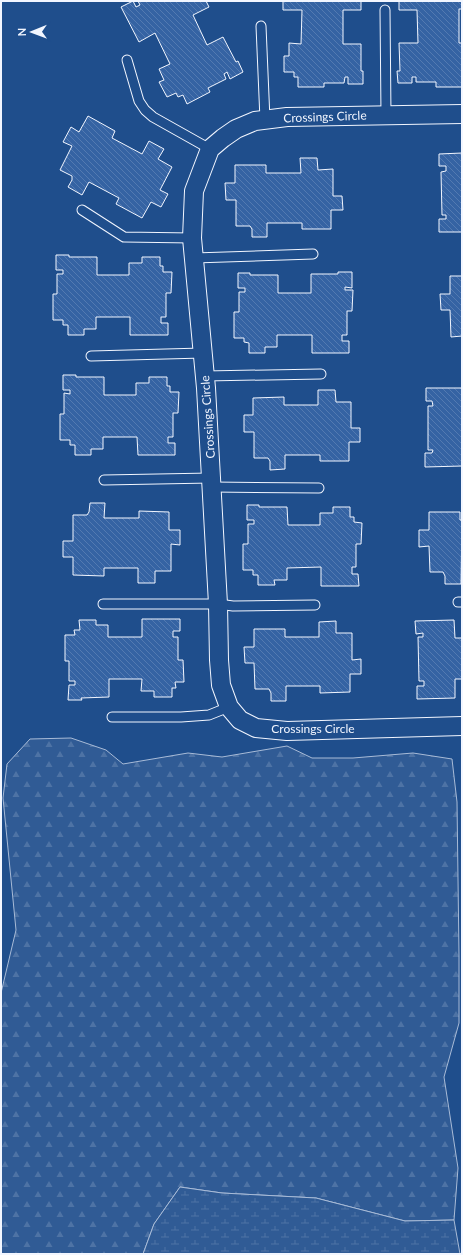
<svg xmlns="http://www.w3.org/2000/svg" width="463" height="1255" font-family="Lato,sans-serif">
	<defs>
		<pattern id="forest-firs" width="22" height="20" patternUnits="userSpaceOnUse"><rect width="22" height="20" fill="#305b95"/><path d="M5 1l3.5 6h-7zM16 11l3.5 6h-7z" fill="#4e73a5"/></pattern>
		<pattern id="wetland-marsh" width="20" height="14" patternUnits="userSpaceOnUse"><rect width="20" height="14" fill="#305b95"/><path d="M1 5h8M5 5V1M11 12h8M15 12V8" fill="none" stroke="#4e73a5"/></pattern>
		<pattern id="building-back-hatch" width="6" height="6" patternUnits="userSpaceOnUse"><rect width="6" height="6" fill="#3563a3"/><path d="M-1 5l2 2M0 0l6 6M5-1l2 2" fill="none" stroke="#537ab1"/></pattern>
	</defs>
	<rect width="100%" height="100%" fill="#1f4e8c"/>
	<path fill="url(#forest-firs)" stroke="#a8bbd7" d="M71,738L106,750L123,764L188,753L222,757L287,746L312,758H353L413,753L452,759L457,802L459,956V1023L444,1077L458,1168L454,1220L405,1221L316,1198L222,1193L180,1187L154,1224L143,1254H1V993L16,930L3,798L7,764L30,739Z"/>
	<path fill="url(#wetland-marsh)" stroke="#a8bbd7" d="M180,1187L222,1193L316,1198L405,1221L454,1220L460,1254H143L154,1224Z"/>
	<g fill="url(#building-back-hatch)" stroke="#f2f6ff">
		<path d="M133,1L136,7L140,5L138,1H206L209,7L193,15L207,45L223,37L236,62L238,61L243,72L230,79L227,72L224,74L226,79L208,88L210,92L187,104L183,95L178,97L176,93L167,97L159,82L164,80L159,69L170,64L155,33L139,42L121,7Z"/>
		<path d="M283,1H361V10H343V44H361V71H363V84H348V77H345L344,83H324V87H298V77H294V72H284V56H289V43L301,44L302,10H283Z"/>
		<path d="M399,1H462V9H459V43H462V87H436V82H416V77H412V83H398L397,71H400L399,43H418L417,10H399Z"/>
		<path d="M88,116L115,131L112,138L142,154L149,141L164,149L158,159L172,167L160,190L168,194L161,207L151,202L142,218L116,204L119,198L89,182L82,195L68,187L72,180V176L60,170L72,146L63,142L71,127L79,132Z"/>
		<path d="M462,153V232H439V219H446V215H442L441,172L446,171V166H439V154Z"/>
		<path d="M300,158H317L318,170L333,169V196H342L343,210H331V229H302V223H267V237H252V229L250,226H236V200H226L225,183H235V165H266V173H301Z"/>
		<path d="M56,255H69V257H97V275H129V263H142V257H160V266H163V272H172L171,293H166V317H161V323H168V335H130V317H96V329H84V335H68V325H63V320H53V294H57V274H63V270H56Z"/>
		<path d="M338,272H352V288L345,287V290H353L352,311H347V335H342V341H349V353H312V335H277V347H265V353H249V343L244,342V338H234V312H239V292H245V288H238V273H250V275H278V293H311V274H338Z"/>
		<path d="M450,276H462V336L451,337L450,310H441L440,294H450Z"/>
		<path d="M63,375H76V377H104V395H136V383H149V377H167V386H170V392H179L178,413H173V437H168V443H175V455H138L137,437H103V449H91V455H75V445H70V440H60V414H64V393L70,394V390H63Z"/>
		<path d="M426,388H462V466L425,467V453H432L433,450H428V406H433L432,401H426Z"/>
		<path d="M318,390H335L336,402H351V428H360V442H349V461H320V455H285V469L270,470V461L268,458H254V432H244V415H253V398L284,397V405H318Z"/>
		<path d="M90,503H105L104,518H139V511L169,512V530H180V545L171,544V571H155V583H138V568H104V576L73,575V557H63V541H73V515H87L89,512Z"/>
		<path d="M247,505H259V507H287L288,525H320V513H333V507H350V517H354V522L362,523L361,544H356V567H352V574H358L359,586H321V567L287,568V580H274L275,585H258V575H253V570H243V544H248V524H254V520H247Z"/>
		<path d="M429,512H460V520H462L461,584H445V576L443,572H430L429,546L419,547V530H429Z"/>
		<path d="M142,619H180V631H173V637H178V660H183L184,682H175L176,688H172V697H154V691H141L142,679H109V697L81,698L82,700H68L69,685H75V681H69V661H65V635H75L74,630H80L79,620H96V625H108V637H142Z"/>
		<path d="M454,620L455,638H462V679H455V698L417,699V686H424V681H419L418,637H423V633L416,634L415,621Z"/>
		<path d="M336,621V633H352V660L361,659V674H350V692L320,693V686H286V701H271V693L269,689H255L254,663H245L244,647H254V629H285V637H319V622Z"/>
	</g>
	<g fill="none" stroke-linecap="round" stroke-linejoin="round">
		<g stroke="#f2f6ff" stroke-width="11">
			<g id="service">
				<path d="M385,10L386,115"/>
				<path d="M261,26L265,120"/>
				<path d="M127,60L139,101L145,110L153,117L210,149"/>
				<path d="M82,210L124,237L192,238"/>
				<path d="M194,258L313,254"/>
				<path d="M91,356L203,353"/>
				<path d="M205,376L321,374"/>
				<path d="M104,480L211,478"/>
				<path d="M212,487L319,488"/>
				<path d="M458,602H462"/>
				<path d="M103,604H218L233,606L315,605"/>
				<path d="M112,717H181L209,715L229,707"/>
			</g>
		</g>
		<g stroke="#f2f6ff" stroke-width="20">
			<path id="minor" d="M462,114L287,117L255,121L236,129L223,138L210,149L194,191L192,238L206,388L218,604L219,660L221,685L229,707L240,720L256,728L287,731L462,726"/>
		</g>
		<use href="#service" stroke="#1f4e8c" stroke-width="9"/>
		<use href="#minor" stroke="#1f4e8c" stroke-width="18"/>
	</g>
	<g text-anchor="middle" stroke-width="3" stroke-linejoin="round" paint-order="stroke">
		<g font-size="12" fill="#f2f6ff" stroke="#1f4e8c">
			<text transform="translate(325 117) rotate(-2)" y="4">Crossings Circle</text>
			<text transform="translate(208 417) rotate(-94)" y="4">Crossings Circle</text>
			<text x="313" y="733">Crossings Circle</text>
		</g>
	</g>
	<rect width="463" height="1255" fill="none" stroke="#f2f6ff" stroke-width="4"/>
	<g transform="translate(32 32) rotate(269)" stroke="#1f4e8c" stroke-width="3" paint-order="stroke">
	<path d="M0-3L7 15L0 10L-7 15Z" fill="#f2f6ff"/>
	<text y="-6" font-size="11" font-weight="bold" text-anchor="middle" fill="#f2f6ff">N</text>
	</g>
</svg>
